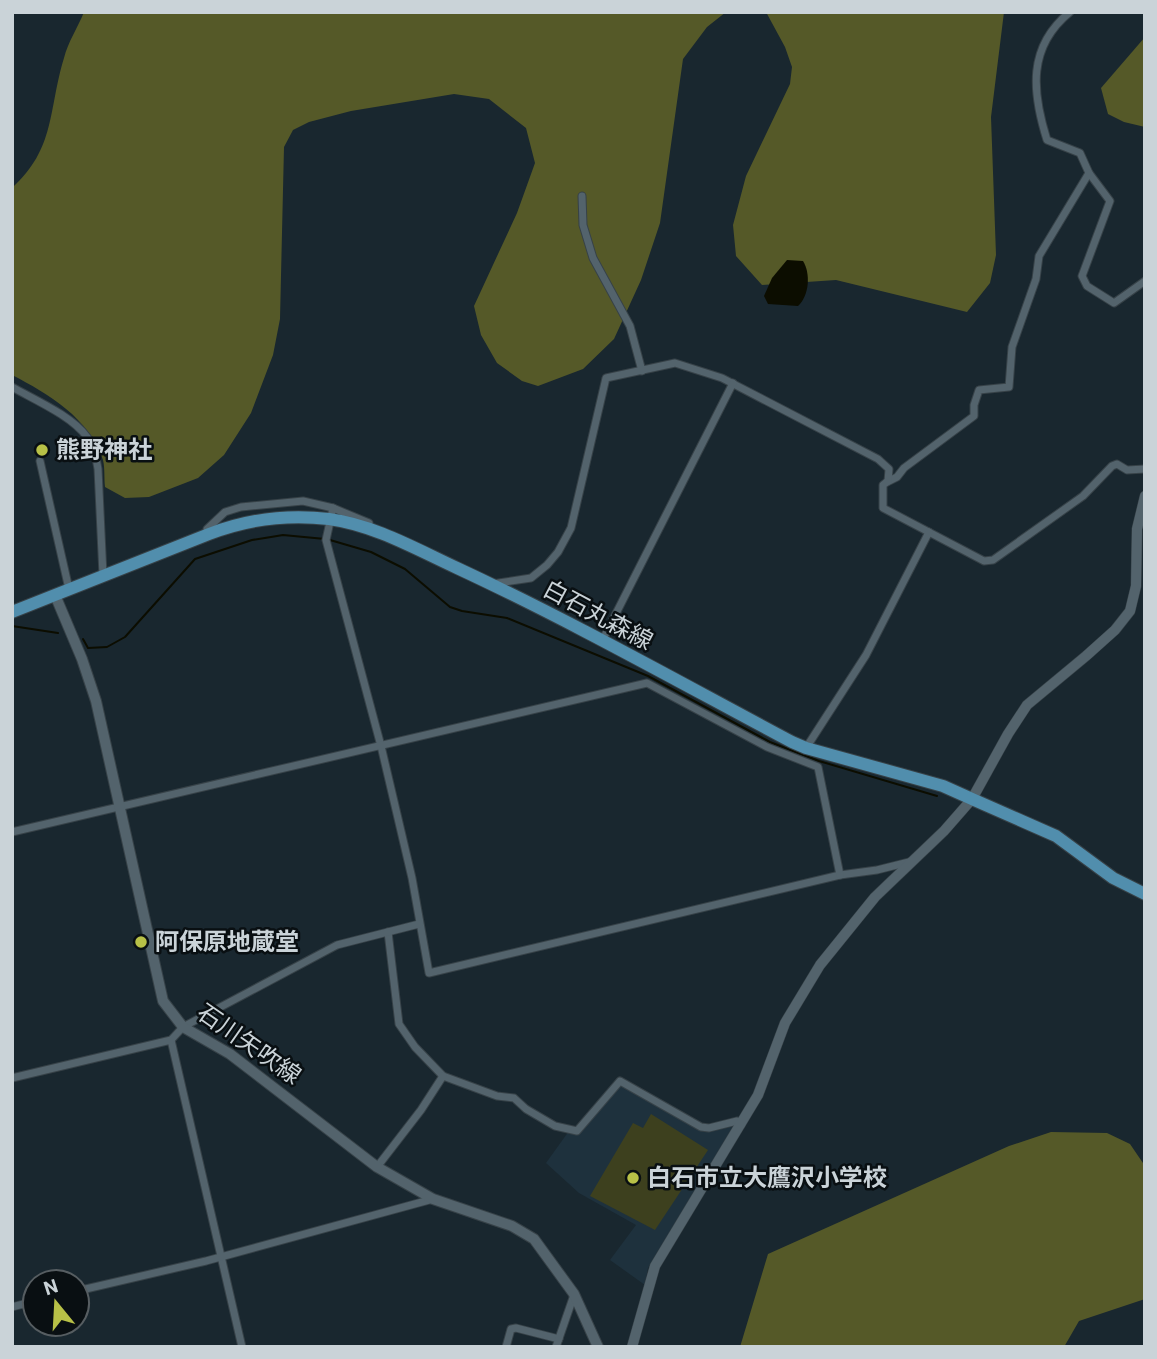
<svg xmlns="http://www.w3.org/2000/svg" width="1157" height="1359" font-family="Roboto,'Noto Sans JP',sans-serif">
	<rect width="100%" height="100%" fill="#19272f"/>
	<path fill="#1e313d" d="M620,1084L705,1132L732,1125L736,1127L658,1251L648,1268L645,1285L610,1260L636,1225L579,1193L546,1163L569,1131L580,1133Z"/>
	<path fill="#3d401e" d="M651,1114L708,1150L655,1230L590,1196L633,1123L643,1128Z"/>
	<g fill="#555928">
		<path d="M84,12H726L707,27L683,59L660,223L641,280L614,339L583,369L538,386L522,381L497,363L481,335L474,306L517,213L535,163L526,128L489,99L454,94L351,111L309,122L293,130L284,147L280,319L273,355L251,413L224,455L198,478L149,497L125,498L105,487C104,479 105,468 103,460C89,418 49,394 12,375V188C56,148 48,110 64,58C68,42 78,27 84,12Z"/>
		<path d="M766,12H1004L991,117L996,255L990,283L967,312L836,280L762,285L736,256L733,225L746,176L790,84L792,67L785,47Z"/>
		<path d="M1145,37V127L1124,122L1108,114L1101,88Z"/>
		<path d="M1051,1132L1107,1133L1130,1144L1145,1166V1299L1079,1321L1064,1347H740L768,1254L1009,1146Z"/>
	</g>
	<path fill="#0c0d00" d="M787,260L803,261C811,274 809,296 798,306L768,304L764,296L772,278Z"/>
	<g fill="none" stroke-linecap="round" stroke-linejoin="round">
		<g stroke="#0c0d00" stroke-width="2">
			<path d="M330,540L371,552L405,569L450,607L462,611L507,618L648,676L770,742L819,761L937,796"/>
			<path d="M12,626L58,633"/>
			<path d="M83,639L88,648L107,647L125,637L195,559L252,540L271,537L283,535L325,539"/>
		</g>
		<g stroke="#374248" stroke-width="9">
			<g id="minor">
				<path d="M1070,12C1027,47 1032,92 1047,140L1080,153L1089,173L1110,201L1082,276L1087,286L1114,303L1145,281"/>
				<path d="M582,196L583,225L593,258L630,326L642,371"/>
				<path d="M12,387C35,400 72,416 87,437C94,446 96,458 98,469L103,575"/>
				<path d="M40,461L69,589"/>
				<path d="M887,482L897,477L904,468L974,416V405L979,390L1009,387L1012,347L1036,279L1039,256L1089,173"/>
				<path d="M333,508L326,540L381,746L412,878L429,973L840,875L877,870L913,861"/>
				<path d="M209,534L207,529L225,512L241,507L303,501L333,508L369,523"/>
				<path d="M492,584L531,578L547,565L558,552L571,528L606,378L675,363L722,378L878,459L889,469L888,481L883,485V508L984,561L993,560L1083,496L1112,466L1117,464L1127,470L1145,469"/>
				<path d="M602,641L733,383"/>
				<path d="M806,748L866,655L929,532"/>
				<path d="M12,832L647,683L767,747L818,767L840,875"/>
				<path d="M388,932L399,1024L415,1047L443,1076L497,1096L514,1098L526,1109L555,1126L577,1131L620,1081L701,1127L709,1128L737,1121L741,1125"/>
				<path d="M171,1040L242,1347"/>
				<path d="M12,1078L171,1040L183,1027L337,945L419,924"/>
				<path d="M377,1167L421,1110L443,1076"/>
				<path d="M77,1291L206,1261L433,1199"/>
				<path d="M12,1307L35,1301"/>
				<path d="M506,1347L511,1329L516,1328L559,1339"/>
				<path d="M556,1347L574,1295"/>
			</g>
		</g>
		<g stroke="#374248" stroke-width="11">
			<path id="tertiary" d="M632,1347L655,1266L758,1095L785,1023L820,965L875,897L944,831L972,799L1008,734L1027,705L1086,656L1115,630L1130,611L1136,586L1137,529L1145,496"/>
		</g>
		<g stroke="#374248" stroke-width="12">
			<path id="secondary" d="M55,595L82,659L96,701L163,1001L183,1027L230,1054L377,1167L433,1199L512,1226L534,1239L574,1294L598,1347"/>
		</g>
		<g stroke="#374248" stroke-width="14">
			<path id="primary" d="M12,612L209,534C248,519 287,514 329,519C374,525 416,549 457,568C571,621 681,683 792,742L806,748L943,786L972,799L1056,836L1113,878L1145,894"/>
		</g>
		<use href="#minor" stroke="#53636c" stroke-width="7"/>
		<use href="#tertiary" stroke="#53636c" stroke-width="10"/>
		<use href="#secondary" stroke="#53636c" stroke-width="10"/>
		<use href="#primary" stroke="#518ead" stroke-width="12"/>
	</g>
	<g fill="#b8c147" stroke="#090f12" stroke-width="2.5">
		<circle cx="42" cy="450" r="7"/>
		<circle cx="141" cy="942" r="7"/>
		<circle cx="633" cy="1178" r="7"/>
	</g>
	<g text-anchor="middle" stroke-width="5" stroke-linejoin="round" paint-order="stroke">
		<g font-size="24" font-weight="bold" fill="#cad3d8" stroke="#090f12" text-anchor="start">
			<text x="56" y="458">熊野神社</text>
			<text x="155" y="950">阿保原地蔵堂</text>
			<text x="647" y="1186">白石市立大鷹沢小学校</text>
		</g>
		<g font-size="24" fill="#cad3d8" stroke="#090f12">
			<text transform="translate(598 615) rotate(28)" y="8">白石丸森線</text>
			<text transform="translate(249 1044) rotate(35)" y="8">石川矢吹線</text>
		</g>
	</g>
	<rect width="1157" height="1359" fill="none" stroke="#cad3d8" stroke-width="28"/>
	<g transform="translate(56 1303) rotate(342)"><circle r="33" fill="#090f12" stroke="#565d61" stroke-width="2"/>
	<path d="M0-5L12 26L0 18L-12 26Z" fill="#b8c147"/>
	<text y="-10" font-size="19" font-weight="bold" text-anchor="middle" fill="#cad3d8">N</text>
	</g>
</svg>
